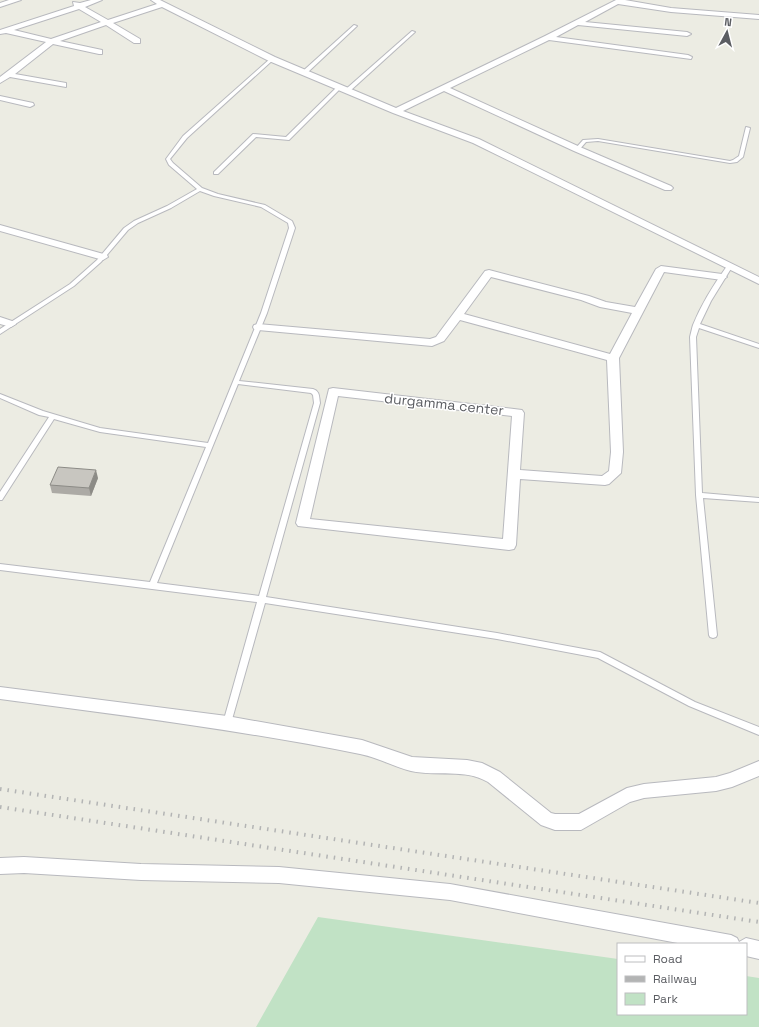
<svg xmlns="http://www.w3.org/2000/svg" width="759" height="1027" font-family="'Space Grotesk',sans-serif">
	<rect width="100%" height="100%" fill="#ecece3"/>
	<path fill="#c1e2c5" d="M318,917L618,959V1014H746V976L759,978V1027H256Z"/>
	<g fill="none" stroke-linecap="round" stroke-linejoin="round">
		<g stroke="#b8b9be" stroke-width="2">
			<g id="lane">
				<path d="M354,25L357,26L307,73H303V71Z"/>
				<path d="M412,31L415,32L350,91H346V89Z"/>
				<path d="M271,58L274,59L187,138L170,159L173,163L202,188L218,194L265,205L292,221L295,228L267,313L239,381L313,389C320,391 319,397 320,403L266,597L497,633L600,652L695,702L759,727V735L689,706L598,658L497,639L265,603L231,723L230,726L227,727L224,726L223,723L257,602L0,570V564L150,582L206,447L100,432L54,419L2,500H0V492L49,417L39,415L0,398V394L43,411L100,428L208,443L261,313L289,228L288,223L261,207L214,196L200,191L171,208L138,223L128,230L101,262L74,286L0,334V329L70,284L97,260L124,228L134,221L167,206L197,189L169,165L166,159L183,136ZM238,384L311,393L313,395L314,403L259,596L157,583Z"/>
				<path d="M338,86L342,87L289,140L256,137L218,174H214V172L253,134L286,137Z"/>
				<path d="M746,127L750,128L743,157L737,162L730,163L598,141L586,142L579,150L575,149L583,140L598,139L730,161L733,160L739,156Z"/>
				<path d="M729,265L732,267L711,301L700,324L759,344V348L699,328L696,337L702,493L759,498V502L703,498L717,635L716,637L713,638L710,637L709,635L696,495L690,337C691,333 692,328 693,325C701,305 714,284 727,266Z"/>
			</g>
		</g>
		<g stroke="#b8b9be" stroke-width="2">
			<g id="street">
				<path d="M9,0H21L0,7V3Z"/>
				<path d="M91,0H102L85,7L108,20L157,4L151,0H160L275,57L396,108L545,36L616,0H625L671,8L759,15V19L671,12L618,4L585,22L687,32L691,34L687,36L578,25L556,37L688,55L692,57L691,59L549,40L450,88L580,147L671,186L673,188L671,190H665L574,151L444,91L403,111L479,139L759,277V284L473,143L393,113L269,61L162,7L113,23L140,39V43H134L106,25L60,41L102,50V54H99L53,44L15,74L66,83V87L10,77L0,83V77L46,42L6,33L0,34V30L74,6L73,2L80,3ZM79,9L101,22L51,39L14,30Z"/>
				<path d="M0,96L33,103L34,105L30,107L0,100Z"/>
				<path d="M0,225L107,255L108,257L103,260L0,231Z"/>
				<path d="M661,266L722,274L727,277L722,280L664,272L619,358L623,452L621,473L609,484L605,485L520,479L516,545L514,549L509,550L298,526L296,523L329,389L333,388L522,410L524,413L520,470L602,476L609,471L611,452L607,360L460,320L444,341L432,346L258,330L254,329L253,327L254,325L258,324L430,339L436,337L485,271L489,270L589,296L606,302L635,307L656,269ZM491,277L581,300L600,307L632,313L610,354L464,314ZM338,396L512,416L503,539L310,519Z"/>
				<path d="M0,317L15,322L16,324L11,327L0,324Z"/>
				<path d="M0,687L227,716L362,740L412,757L467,760L482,763L500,772L551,813L555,814H579L627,788L644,784L716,777L730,773L759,761V776L732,787L716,791L644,798L630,802L581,830H555L541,825L488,782C464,768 437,777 411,771C394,767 377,757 360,754C241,730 120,715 0,699Z"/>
				<path d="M24,857L141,864L279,867L450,884L731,935L737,938L739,942L746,938L759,941V959L746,956V944H683L450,900L279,883L141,880L24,873L0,874V858Z"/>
			</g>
		</g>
		<use href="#lane" fill="#fff" fill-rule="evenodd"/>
		<use href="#street" fill="#fff" fill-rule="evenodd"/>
		<g stroke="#b3b4b4" stroke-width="4" stroke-dasharray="1.5 6" stroke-linecap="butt">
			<path d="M0,789L759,903"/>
			<path d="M0,807L759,922"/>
		</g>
	</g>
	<path fill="#acaaa5" d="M98,478L91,496L52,493L50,485Z"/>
	<path fill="#8c8b86" d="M96,470L98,478L91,496L89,488Z"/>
	<path fill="#c8c6c0" stroke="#8c8b86" d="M58,467L96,470L89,488L50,485Z"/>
	<g text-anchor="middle" stroke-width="3" stroke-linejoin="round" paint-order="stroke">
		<g font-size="14" fill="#5b5d62" stroke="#fff">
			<text transform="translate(444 404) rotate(6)" y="5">durgamma center</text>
		</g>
	</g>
	<rect x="617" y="943" width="130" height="72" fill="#ffffff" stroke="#bdbec0"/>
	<rect x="625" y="956" width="20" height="6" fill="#ffffff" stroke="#bdbec0"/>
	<text x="653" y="963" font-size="12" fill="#5b5d62">Road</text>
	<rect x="625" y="976" width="20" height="6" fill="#b3b4b4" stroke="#bdbec0"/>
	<text x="653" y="983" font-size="12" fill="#5b5d62">Railway</text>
	<rect x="625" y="993" width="20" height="12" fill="#c1e2c5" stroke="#bdbec0"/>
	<text x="653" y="1003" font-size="12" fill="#5b5d62">Park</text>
	<g transform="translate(727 32) rotate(7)" stroke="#ffffff" stroke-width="3" paint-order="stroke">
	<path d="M0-3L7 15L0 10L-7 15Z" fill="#5b5d62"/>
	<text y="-6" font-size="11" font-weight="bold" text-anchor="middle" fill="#5b5d62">N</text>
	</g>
</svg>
